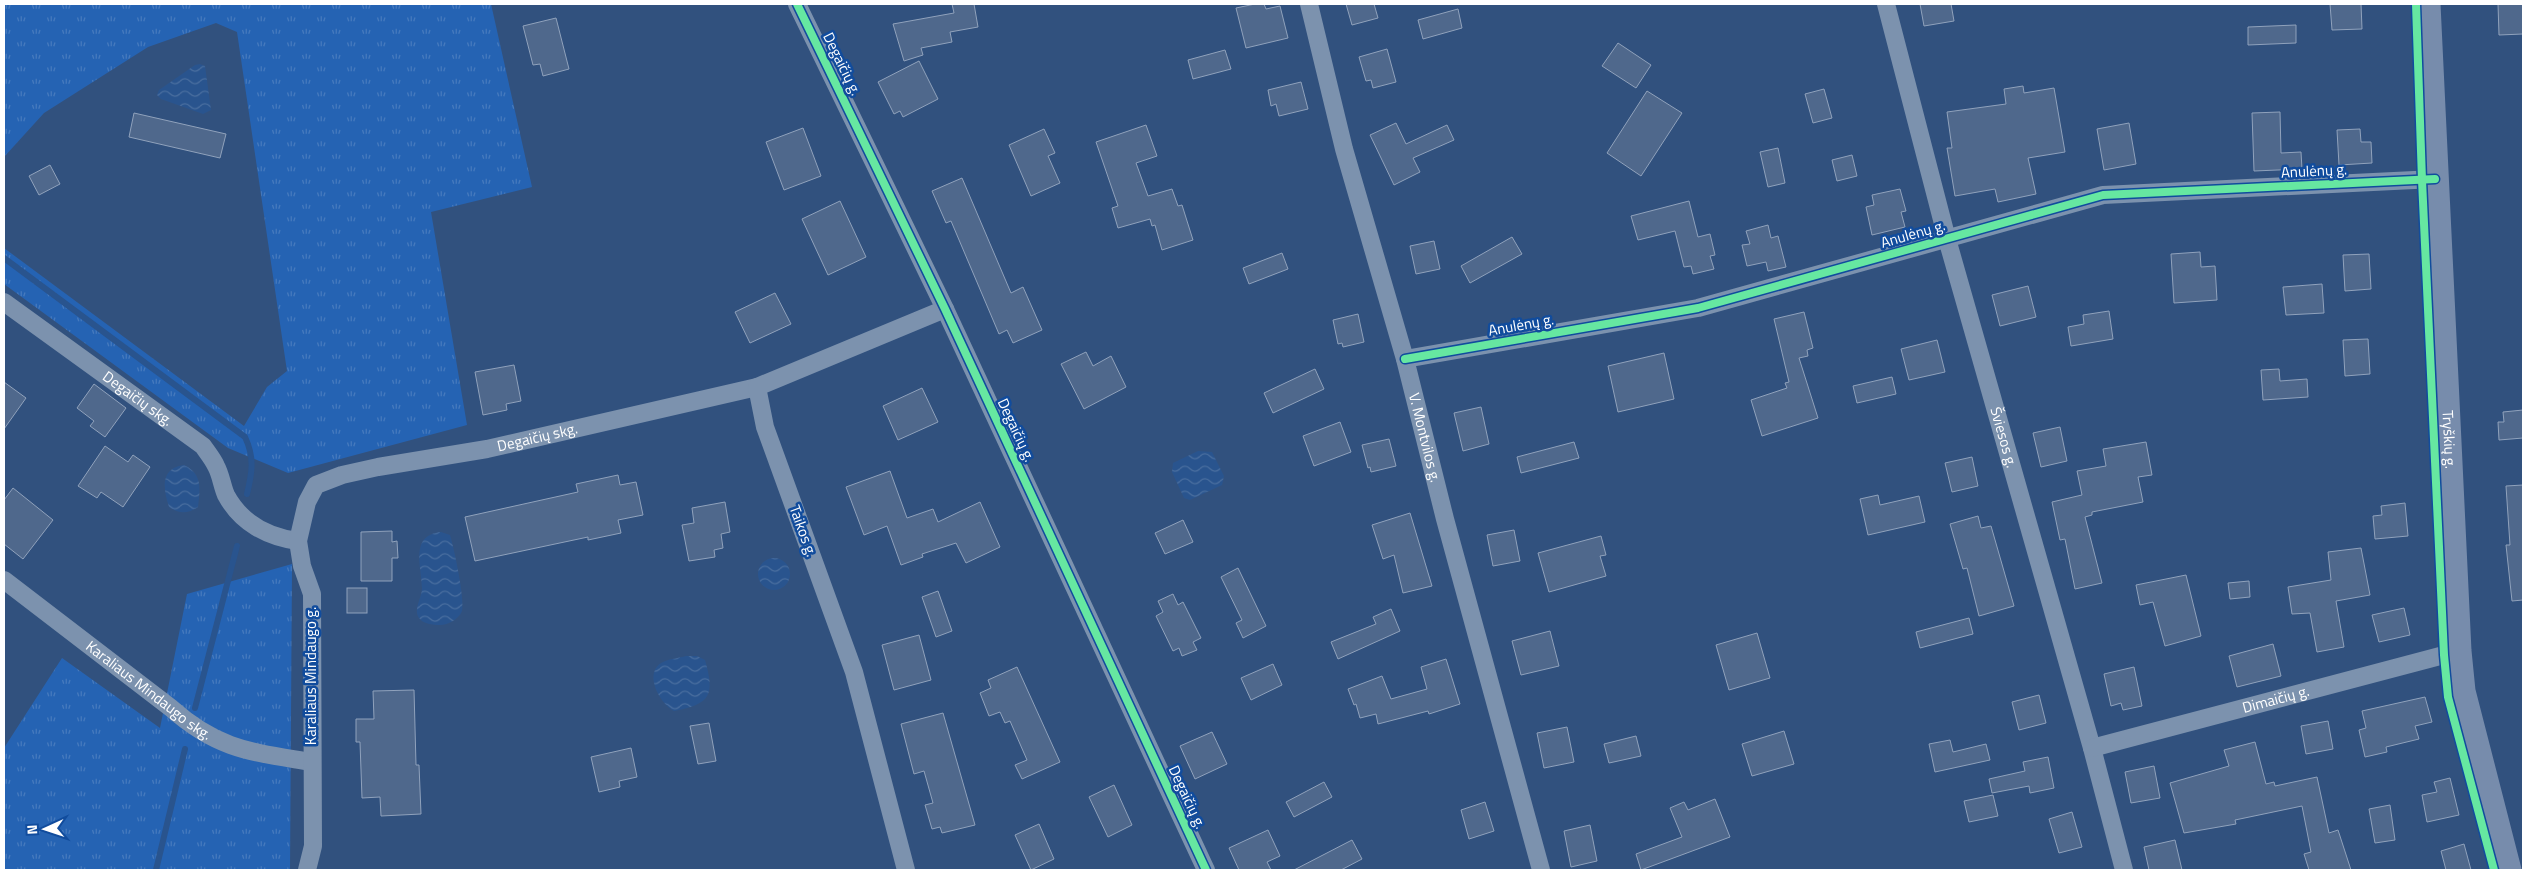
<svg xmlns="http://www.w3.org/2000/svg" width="2527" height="874" font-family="'Titillium Web',sans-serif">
	<defs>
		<pattern id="grass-tufts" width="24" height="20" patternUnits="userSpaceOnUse" patternTransform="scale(1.25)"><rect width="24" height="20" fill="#2563b3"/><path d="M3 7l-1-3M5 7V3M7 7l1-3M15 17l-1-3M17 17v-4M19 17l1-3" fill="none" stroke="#467abe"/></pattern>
		<pattern id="water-waves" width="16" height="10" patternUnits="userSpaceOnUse" patternTransform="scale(1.25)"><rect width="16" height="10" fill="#29548e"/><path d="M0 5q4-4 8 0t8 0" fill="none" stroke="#496e9f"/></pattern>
	</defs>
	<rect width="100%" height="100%" fill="#31517e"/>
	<g fill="url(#grass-tufts)">
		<path d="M4,4H491L532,187L431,212L467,425L288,473L228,448L4,284V248L244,426L267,387L287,371L237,32L216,23L148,47L44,113L4,157Z"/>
		<path d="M292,564L290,870H4V748L62,658L160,728L187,594Z"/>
	</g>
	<g fill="url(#water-waves)">
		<path d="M200,64L205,66L211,110L203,114L161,99L157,95L159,90L195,65Z"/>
		<path d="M1198,451L1212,452L1224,476L1222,485L1190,500L1184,498L1172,472L1173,463Z"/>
		<path d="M184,465C203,474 200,489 198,507C188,514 179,514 169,507C163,489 160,468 184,465Z"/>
		<path d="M441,532L450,535C454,548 465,599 462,611C459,619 448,625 440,625C433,625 423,624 419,618C413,609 422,598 422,588C422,567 409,535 441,532Z"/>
		<circle cx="774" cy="574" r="16"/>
		<path d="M686,656H697L705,660C715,695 711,704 674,711C660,704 642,672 663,662C669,659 679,658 686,656Z"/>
	</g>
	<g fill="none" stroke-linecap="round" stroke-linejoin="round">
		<g stroke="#29548e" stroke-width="6">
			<path d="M4,258L245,437C255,458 252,473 247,494"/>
			<path d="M195,708L237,546"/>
			<path d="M156,870L185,749"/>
		</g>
	</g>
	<g fill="#4f688c" stroke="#90a2bc">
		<path d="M952,4H974L978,27L950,32L952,42L921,48L923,55L904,61L893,24L954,13Z"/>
		<path d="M1255,4H1264L1266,9L1280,6L1288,38L1246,48L1236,8Z"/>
		<path d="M1346,4H1374L1378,18L1352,25Z"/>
		<path d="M1920,4H1951L1954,21L1924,26Z"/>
		<path d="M2330,4H2361L2362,29L2332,30Z"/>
		<path d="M2498,4H2523V34L2499,35Z"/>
		<path d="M1458,9L1462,28L1423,39L1418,20Z"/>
		<path d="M556,18L569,69L543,76L540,64L533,65L523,26Z"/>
		<path d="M2296,25V43L2248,45V27Z"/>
		<path d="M1618,43L1651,65L1636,88L1602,66Z"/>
		<path d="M1387,49L1396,82L1373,88L1371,80L1366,81L1359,57Z"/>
		<path d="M1225,50L1231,69L1193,79L1188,60Z"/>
		<path d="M919,61L938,99L903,117L900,111L894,114L878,82Z"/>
		<path d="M1301,82L1308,109L1279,116L1276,104L1271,106L1268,90Z"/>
		<path d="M2023,86L2024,93L2054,88L2065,152L2028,158L2036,194L1998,202L1995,189L1955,196L1947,148H1952L1947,112L2006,104L2004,89Z"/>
		<path d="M1824,89L1832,118L1813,123L1805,94Z"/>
		<path d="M1647,91L1682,113L1641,176L1607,153Z"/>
		<path d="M2280,112L2281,153L2301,152L2302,169L2254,171L2252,113Z"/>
		<path d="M134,113L226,134L220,158L129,137Z"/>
		<path d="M1396,123L1406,144L1447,125L1454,140L1413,158L1420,172L1394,185L1370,135Z"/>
		<path d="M2129,123L2136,164L2104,170L2097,129Z"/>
		<path d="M1146,125L1157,156L1136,163L1148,196L1172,189L1178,206L1182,205L1193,240L1162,250L1155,225L1152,226L1150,219L1118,228L1112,208L1118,206L1096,142Z"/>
		<path d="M803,128L821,176L784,190L766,142Z"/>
		<path d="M1044,129L1055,153L1048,156L1060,183L1031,196L1009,145Z"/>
		<path d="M2360,129L2361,142H2371L2372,163L2339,165L2337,130Z"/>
		<path d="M1778,148L1785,183L1768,187L1760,152Z"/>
		<path d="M1852,155L1857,176L1837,181L1832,160Z"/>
		<path d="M50,165L60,184L39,195L29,176Z"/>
		<path d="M962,178L1011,293L1023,287L1042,330L1013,343L1007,330L999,334L951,221L946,223L932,191Z"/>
		<path d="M1900,189L1906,211L1901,212L1905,227L1872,235L1866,207L1874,205L1872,195Z"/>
		<path d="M840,201L866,257L828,275L802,219Z"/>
		<path d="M1689,201L1698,237L1710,234L1715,255L1710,256L1714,269L1693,274L1691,266L1684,267L1675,231L1638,240L1631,216Z"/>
		<path d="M1768,225L1771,238L1778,236L1786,267L1768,271L1766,262L1747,266L1742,245L1750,244L1746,231Z"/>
		<path d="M1512,237L1522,254L1470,283L1461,266Z"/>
		<path d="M1434,241L1440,269L1416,274L1410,246Z"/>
		<path d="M2200,252L2201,267L2215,266L2217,300L2174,303L2171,254Z"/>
		<path d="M1282,253L1288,269L1249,284L1243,268Z"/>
		<path d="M2369,254L2371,289L2345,291L2343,255Z"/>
		<path d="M2322,284L2324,313L2286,315L2283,287Z"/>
		<path d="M2028,286L2036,317L2000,326L1992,295Z"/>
		<path d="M775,293L791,324L750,343L735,312Z"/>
		<path d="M2109,311L2113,339L2071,346L2068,327L2084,324L2083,315Z"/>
		<path d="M1804,312L1813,348L1807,350L1808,356L1799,358L1818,418L1762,436L1751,400L1787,388L1785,383L1789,382L1774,319Z"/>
		<path d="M1358,314L1364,342L1343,347L1342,343L1338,344L1333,320Z"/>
		<path d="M2368,339L2370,374L2345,376L2343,340Z"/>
		<path d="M1937,340L1945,372L1909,380L1901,349Z"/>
		<path d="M1086,352L1093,366L1111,356L1126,387L1084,409L1061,364Z"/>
		<path d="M1664,353L1674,399L1618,412L1608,366Z"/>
		<path d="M514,365L521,401L506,404L507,410L483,415L475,372Z"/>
		<path d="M1315,369L1324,389L1273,413L1264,393Z"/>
		<path d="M2279,369L2280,381L2307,379L2308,397L2263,400L2261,370Z"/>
		<path d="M1892,377L1896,394L1857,403L1853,386Z"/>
		<path d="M4,382L26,398L4,429Z"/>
		<path d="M94,384L126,408L105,437L90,426L94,421L77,408Z"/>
		<path d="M922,388L938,422L898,440L883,406Z"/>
		<path d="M1481,407L1489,444L1463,451L1454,413Z"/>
		<path d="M2523,410V438L2499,440L2498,422H2504L2503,412Z"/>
		<path d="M1340,422L1351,452L1314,466L1303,436Z"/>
		<path d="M2060,427L2067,461L2041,467L2033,433Z"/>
		<path d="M1389,439L1396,466L1371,472L1370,467L1368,468L1362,445Z"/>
		<path d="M1574,442L1579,458L1521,473L1517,457Z"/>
		<path d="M2146,442L2152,475L2138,477L2143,502L2092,512V515L2085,517L2102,583L2075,589L2065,539L2060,540L2052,502L2082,495L2077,471L2106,466L2103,449Z"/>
		<path d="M105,446L128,462L133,455L150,467L123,507L101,492L97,498L78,486Z"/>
		<path d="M1972,457L1978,486L1952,492L1945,463Z"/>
		<path d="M890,471L907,518L933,509L938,522L980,502L1000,547L966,563L956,543L922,554L923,557L901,565L887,526L864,535L846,487Z"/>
		<path d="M618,475L620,485L636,482L643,515L618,520L621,533L588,540V537L475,561L465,517L578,492L576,484Z"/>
		<path d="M2523,485V600L2512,601L2506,545H2510L2506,486Z"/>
		<path d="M13,488L53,520L23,559L4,544V500Z"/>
		<path d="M1878,495L1880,505L1919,496L1925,522L1868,535L1860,499Z"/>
		<path d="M725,502L730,532L721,534L723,548L714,550L715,557L689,561L682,525L694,523L692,508Z"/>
		<path d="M2405,503L2408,536L2375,539L2373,516L2382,515L2381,506Z"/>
		<path d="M1410,513L1432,586L1403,593L1394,555L1383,559L1372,525Z"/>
		<path d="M1978,516L1981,528L1991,526L2014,606L1979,616L1967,568L1963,569L1950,524Z"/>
		<path d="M1183,520L1193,542L1165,554L1155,533Z"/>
		<path d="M1514,530L1520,561L1493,566L1487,535Z"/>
		<path d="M392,531V542L397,541L398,558H392V581H361V532Z"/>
		<path d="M1601,536L1606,555L1600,556L1606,576L1549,592L1538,553Z"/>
		<path d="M2361,548L2370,595L2336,601L2344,647L2317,652L2310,613L2292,614L2288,587L2331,580L2328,552Z"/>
		<path d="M1238,568L1266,626L1243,638L1236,623L1242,620L1221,577Z"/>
		<path d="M2186,575L2201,636L2165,646L2153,602L2140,605L2136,585Z"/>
		<path d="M2249,581L2250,597L2230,599L2228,583Z"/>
		<rect x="347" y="588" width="20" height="25"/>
		<path d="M938,591L952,631L936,637L922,597Z"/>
		<path d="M1173,594L1178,605L1183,602L1201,638L1193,642L1197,650L1182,656L1179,648L1173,651L1156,616L1163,612L1158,601Z"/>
		<path d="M2404,608L2410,635L2379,642L2372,615Z"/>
		<path d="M1391,609L1400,631L1338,659L1331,642L1376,624L1373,617Z"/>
		<path d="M1969,618L1973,634L1920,648L1916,632Z"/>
		<path d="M1550,631L1559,666L1521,675L1512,641Z"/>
		<path d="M1757,633L1770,678L1729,690L1716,645Z"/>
		<path d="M919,635L931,680L894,690L882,645Z"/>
		<path d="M2273,644L2281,676L2237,687L2229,656Z"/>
		<path d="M1446,659L1460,704L1429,714L1428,711L1378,724L1376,714L1360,718L1356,704L1354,705L1348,689L1382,676L1391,699L1427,689L1421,667Z"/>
		<path d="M1273,664L1282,685L1251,700L1241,678Z"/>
		<path d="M1017,667L1060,762L1022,779L1015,765L1027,760L1010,721L1005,723L1000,712L989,716L980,693L991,688L988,680Z"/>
		<path d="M2134,667L2142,706L2123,710L2121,703L2111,706L2104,674Z"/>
		<path d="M414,690L416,765H419L421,814L381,816L380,797L362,798L360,742H356V719H374L373,691Z"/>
		<path d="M2039,695L2046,723L2019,730L2012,702Z"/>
		<path d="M2425,697L2432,722L2415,726L2419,739L2386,747L2387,752L2365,757L2359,730L2366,728L2362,711Z"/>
		<path d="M943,713L975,825L942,833L940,827L932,829L925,805L933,803L924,771L914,774L901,724Z"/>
		<path d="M2328,721L2333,749L2306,754L2301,726Z"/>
		<path d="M709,723L716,761L698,764L690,726Z"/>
		<path d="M1567,727L1574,762L1544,768L1537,733Z"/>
		<path d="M1784,731L1794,764L1752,776L1742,744Z"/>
		<path d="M1212,732L1227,764L1195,779L1180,746Z"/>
		<path d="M1636,736L1641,756L1609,763L1604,744Z"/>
		<path d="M1950,740L1953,752L1986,744L1990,760L1935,772L1929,744Z"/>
		<path d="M2255,742L2266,784L2274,782L2275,786L2317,777L2329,833L2338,830L2351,870H2309L2304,854L2311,852L2302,806L2235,820L2236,824L2184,833L2170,783L2229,766L2224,750Z"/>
		<path d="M631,748L637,777L619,781L620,787L599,792L591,757Z"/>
		<path d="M2048,757L2054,788L2030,793L2029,786L1992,793L1989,779L2025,771L2023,762Z"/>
		<path d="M2154,766L2160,798L2131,803L2125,772Z"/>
		<path d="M2450,778L2459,815L2427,822L2422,795L2437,792L2434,782Z"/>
		<path d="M1324,782L1332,797L1294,817L1286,802Z"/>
		<path d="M1114,785L1132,825L1108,837L1089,797Z"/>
		<path d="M1993,795L1998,816L1969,822L1964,801Z"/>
		<path d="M1715,799L1730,837L1641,870L1636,854L1682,837L1670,808L1684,802L1688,810Z"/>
		<path d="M1485,802L1494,831L1469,839L1461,810Z"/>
		<path d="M2390,805L2395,840L2375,843L2369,809Z"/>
		<path d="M2072,812L2082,847L2059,853L2049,819Z"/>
		<path d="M1039,824L1054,859L1031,870L1015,835Z"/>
		<path d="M1590,825L1597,861L1571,867L1564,831Z"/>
		<path d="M1268,830L1280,856L1267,862L1271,870H1239L1229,848Z"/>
		<path d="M1352,840L1362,859L1341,870H1294Z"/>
		<path d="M2175,840L2182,870H2149L2144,847Z"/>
		<path d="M2464,844L2471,870H2446L2441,851Z"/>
	</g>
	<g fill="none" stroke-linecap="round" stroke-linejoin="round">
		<g stroke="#7c92ae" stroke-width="18">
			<path d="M797,4L945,309L1206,870"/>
			<path id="s1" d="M1309,4L1344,149L1405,359L1445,519L1541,870"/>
			<path id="s2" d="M1886,4L1947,239L2092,748L2124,870"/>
			<path id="s3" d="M4,302L203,446C207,452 213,459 216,466C221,475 222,486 226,495C241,523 268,537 298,541"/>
			<path d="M1405,359L1698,308L2103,195L2435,179"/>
			<path id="s4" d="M4,580L171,708C218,750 252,752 311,762"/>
			<path id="s5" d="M2092,748L2459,651"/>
			<path id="s6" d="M307,870L313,846L312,594L302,566L298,541L307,502L316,485L342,475L378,467L487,449L757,387"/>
			<path d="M906,870L854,672L765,427L757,387L945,309"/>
		</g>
		<path stroke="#778cac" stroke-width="25" id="s7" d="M2428,4L2459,651L2463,691L2509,870"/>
		<g stroke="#114c9d" stroke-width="11">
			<g id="cycleway">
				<path d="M797,4L945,309L1206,870"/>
				<path d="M2416,4L2422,180L2444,655L2448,697L2494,870"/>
				<path d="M1405,359L1698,308L2103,195L2435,179"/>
			</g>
		</g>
		<use href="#cycleway" stroke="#66e7a1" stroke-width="8"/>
	</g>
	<g text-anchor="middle" stroke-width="5" stroke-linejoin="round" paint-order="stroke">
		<g font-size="15" fill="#fff" stroke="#114c9d">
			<text transform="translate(842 64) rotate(64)" y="5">Degaičių g.</text>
			<text transform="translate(2314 171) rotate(-3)" y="5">Anulėnų g.</text>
			<text transform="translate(1913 234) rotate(-16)" y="5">Anulėnų g.</text>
			<text transform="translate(1521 325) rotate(-10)" y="5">Anulėnų g.</text>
			<text dy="5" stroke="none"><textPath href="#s3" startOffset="165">Degaičių skg.</textPath></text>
			<text transform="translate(1016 430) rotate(65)" y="5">Degaičių g.</text>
			<text dy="5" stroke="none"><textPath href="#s1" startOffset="449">V. Montvilos g.</textPath></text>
			<text dy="5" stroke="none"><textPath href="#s2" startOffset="449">Šviesos g.</textPath></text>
			<text dy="5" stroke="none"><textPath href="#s6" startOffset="618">Degaičių skg.</textPath></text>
			<text dy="5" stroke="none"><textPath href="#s7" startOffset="436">Tryškių g.</textPath></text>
			<text transform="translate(803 531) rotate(70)" y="5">Taikos g.</text>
			<text transform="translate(311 676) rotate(-90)" y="5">Karaliaus Mindaugo g.</text>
			<text dy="5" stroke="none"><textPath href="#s4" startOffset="182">Karaliaus Mindaugo skg.</textPath></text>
			<text dy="5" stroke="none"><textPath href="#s5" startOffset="190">Dimaičių g.</textPath></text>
			<text transform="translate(1187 797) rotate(65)" y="5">Degaičių g.</text>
		</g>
	</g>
	<rect width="2527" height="874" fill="none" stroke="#ffffff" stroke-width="10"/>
	<g transform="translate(45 829) rotate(267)" stroke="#114c9d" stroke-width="4" paint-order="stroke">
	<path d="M0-4L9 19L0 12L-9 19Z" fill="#ffffff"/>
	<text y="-8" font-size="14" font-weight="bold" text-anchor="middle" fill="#ffffff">N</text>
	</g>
</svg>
